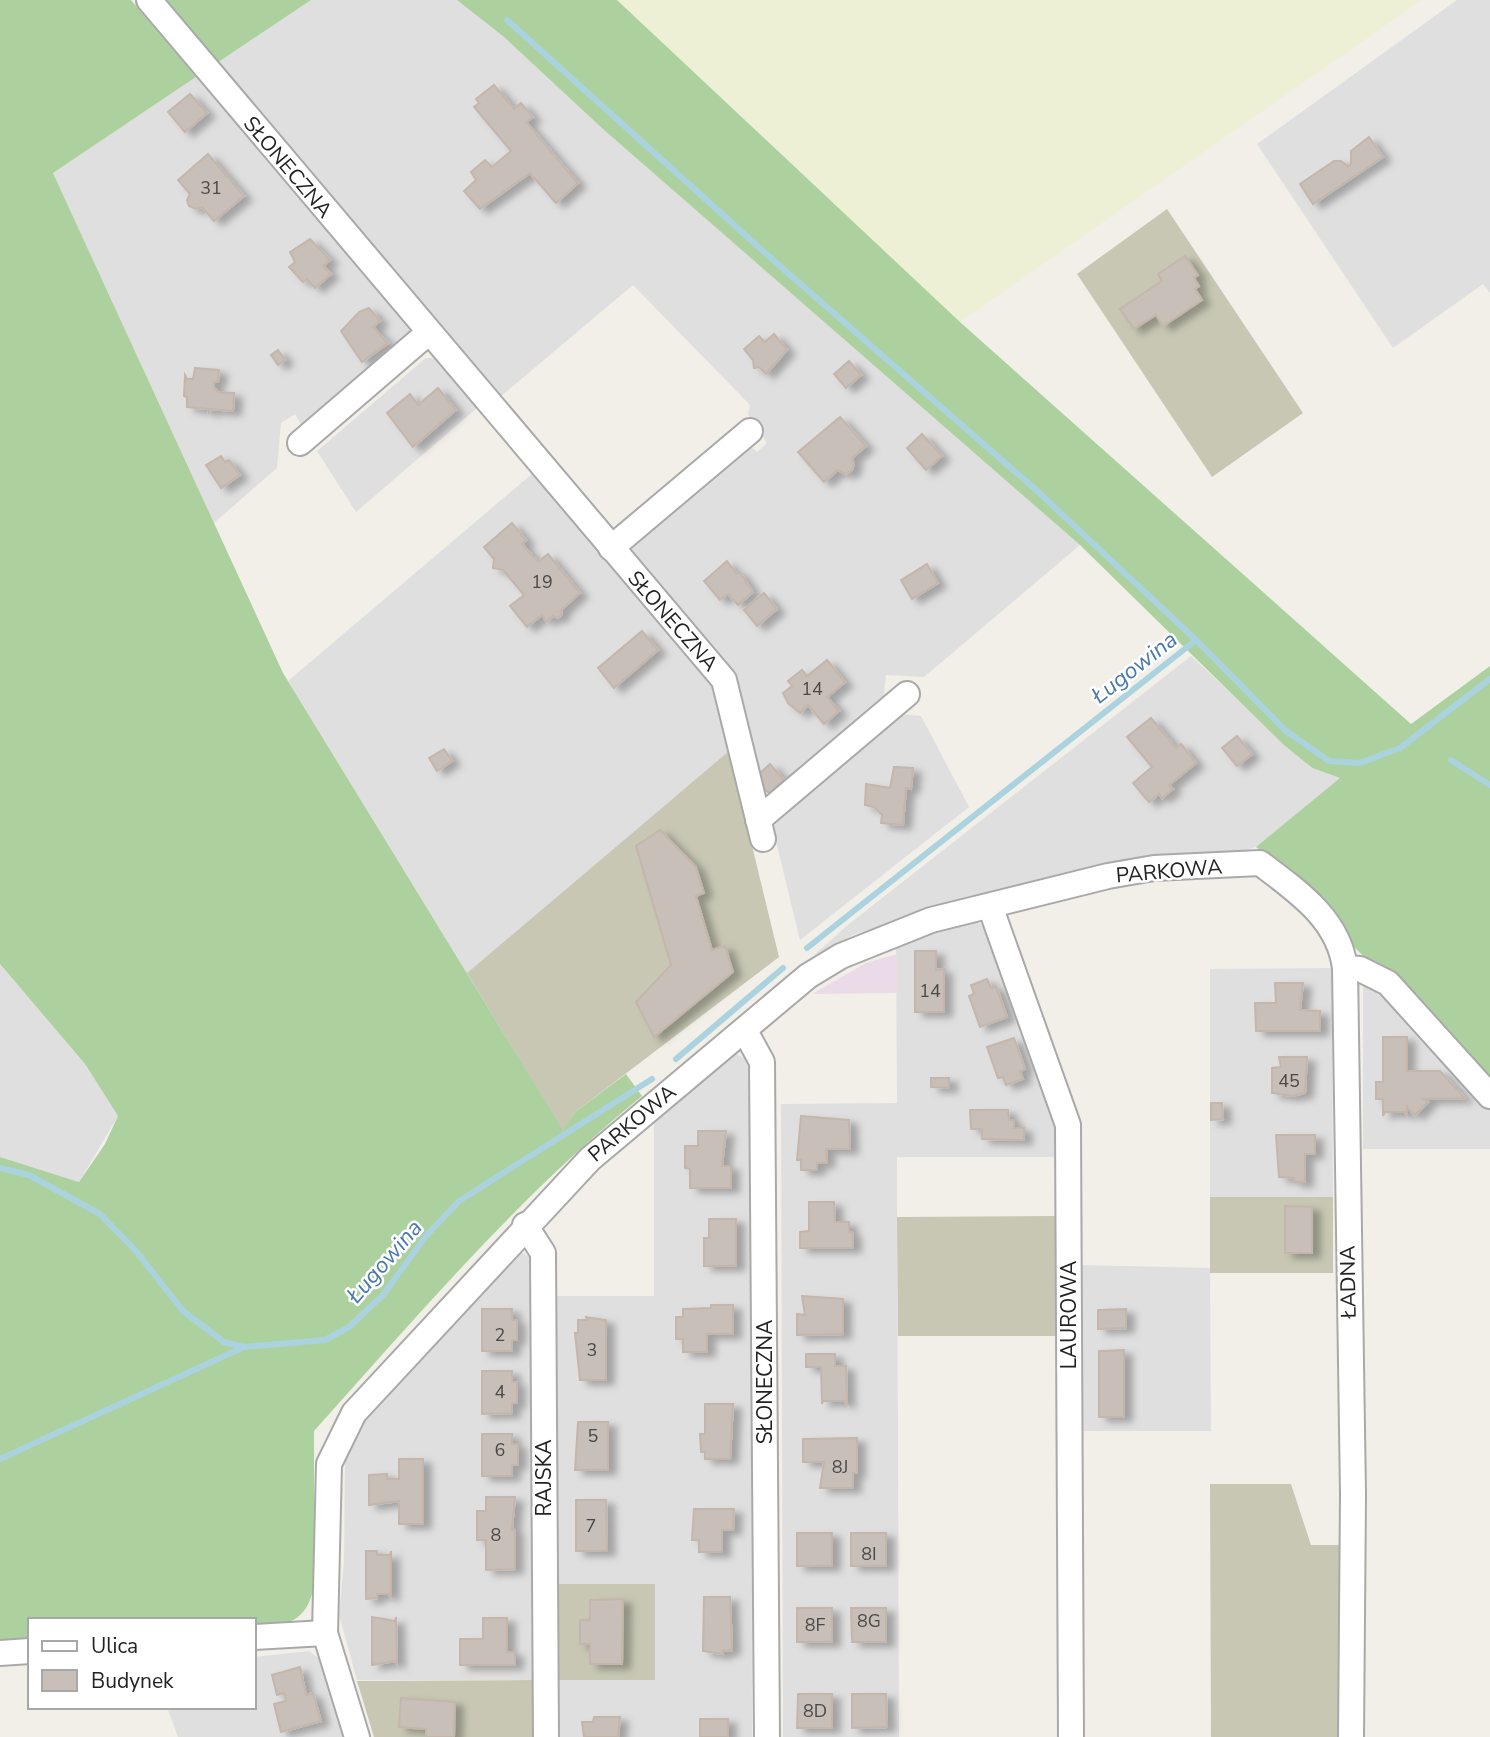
<svg xmlns="http://www.w3.org/2000/svg" width="1490" height="1737" font-family="'Nunito Sans',sans-serif">
	<defs>
		<filter id="shadow"><feDropShadow dx="8" dy="4.5" stdDeviation="3.5" flood-color="#0004"/></filter>
	</defs>
	<rect width="100%" height="100%" fill="#f2efe9"/>
	<g fill="#e0dfdf">
		<path d="M311,0H457L504,37L1080,545L924,677L886,675L884,695L770,793L764,790L736,675L632,552V544L749,445L757,452L767,443L748,414L750,405L633,285L500,397L217,63Z"/>
		<path d="M1457,0H1490V293L1483,284L1393,348L1257,144Z"/>
		<path d="M196,77L411,331V339L304,430L295,414L281,423L277,468L214,523L53,173Z"/>
		<path d="M426,358H435L477,408L356,512L317,451Z"/>
		<path d="M533,473L714,686L729,751L467,973L288,681Z"/>
		<path d="M1191,656L1311,768L1341,778L1256,847L1225,857L921,915L855,934L813,956L849,924Z"/>
		<path d="M900,714L921,716L969,807L800,940L773,829L776,819Z"/>
		<path d="M970,918L988,929L1055,1118V1157H897L899,1737H783L781,1104L897,1103L896,937Z"/>
		<path d="M0,964L85,1064L118,1116L79,1182L0,1157Z"/>
		<path d="M1332,968L1333,1197H1210V969Z"/>
		<path d="M1373,978L1490,1108V1149H1363V982Z"/>
		<path d="M736,1054L751,1061L752,1737H558V1680L655,1679V1584H557V1296H654V1118Z"/>
		<path d="M517,1251L532,1257L533,1680H357L339,1615L344,1562L345,1459L358,1427Z"/>
		<path d="M1080,1265L1210,1268L1211,1431H1081Z"/>
		<path d="M309,1651L321,1660L344,1737H178L167,1707H254V1657Z"/>
	</g>
	<path fill="#ebdbe8" d="M897,954V993L812,994L866,963Z"/>
	<g fill="#c7c7b4">
		<path d="M1167,209L1303,413L1212,477L1077,274Z"/>
		<path d="M729,751L779,957L574,1113L563,1131L467,973Z"/>
		<rect x="1210" y="1197" width="123" height="76"/>
		<path d="M1055,1216L1056,1336H898L897,1217Z"/>
		<path d="M1210,1484H1291L1311,1545H1339L1340,1737H1211Z"/>
		<path d="M557,1584H655V1680H558Z"/>
		<path d="M533,1680L534,1737H374L357,1681Z"/>
	</g>
	<path fill="#eef0d5" d="M617,0H1422L960,322Z"/>
	<g fill="#add19e">
		<path d="M0,0H131L196,77L53,173L283,673L563,1130L574,1113L626,1074L642,1096C521,1194 418,1315 314,1431V1586C307,1622 287,1626 254,1628V1620H30V1644L0,1646V1157L79,1182L105,1144L118,1116L85,1064L0,964Z"/>
		<path d="M163,0H311L217,63Z"/>
		<path d="M457,0H617L960,322L1411,724L1490,666V1080L1352,945L1279,864L1256,847L1340,778L1312,768L1284,745L1080,545L603,129L504,37Z"/>
	</g>
	<g fill="none" stroke-linecap="round" stroke-linejoin="round">
		<g stroke="#aad3df" stroke-width="6">
			<path d="M507,20L773,260L1035,489L1196,640L1286,731L1329,761L1360,763L1400,748L1490,679"/>
			<path d="M1451,760L1490,785"/>
			<path d="M807,948L1196,640"/>
			<path d="M676,1059L783,968"/>
			<path d="M0,1168L29,1175L100,1214L136,1251L183,1311L224,1342L244,1347L325,1340L349,1327L383,1295L426,1236L459,1201L652,1079"/>
			<path d="M0,1459L244,1347"/>
		</g>
	</g>
	<g fill="#c7bfb8" stroke="#c4b6ab" stroke-width="2" filter="url(#shadow)">
		<path d="M494,85L514,109L521,103L533,117L526,122L578,183L556,203L530,173L480,209L464,191L476,180L471,172L485,160L492,167L511,151L474,107L479,103L476,99Z"/>
		<path d="M190,94L207,113L185,132L168,112Z"/>
		<path d="M1369,137L1383,157L1313,204L1300,184L1334,161H1341L1348,166L1351,164V151Z"/>
		<path d="M208,154L244,196L214,221L202,207L196,209L189,206L187,200L190,194L178,180Z"/>
		<path d="M310,239L330,260L323,266L331,274L315,288L307,279L303,282L289,267L295,262L290,252Z"/>
		<path d="M1185,256L1198,275L1194,278L1199,286L1195,289L1202,300L1163,326L1156,315L1134,329L1120,309L1162,281L1158,274Z"/>
		<path d="M369,308L380,321L373,327L388,343L362,362L341,331L359,312Z"/>
		<path d="M774,334L787,350L766,374L759,367L754,368L753,360L744,349L759,336L765,342Z"/>
		<path d="M278,350L285,360L278,365L271,355Z"/>
		<path d="M849,361L861,375L846,388L834,374Z"/>
		<path d="M195,368L219,370L218,382H214V387L218,392L234,393L233,411L210,409L209,414L208,409L187,407V397L184,396L185,375L187,379H193Z"/>
		<path d="M438,388L456,410L413,447L387,413L410,394L418,405Z"/>
		<path d="M840,417L866,446L852,458L854,464L852,470L846,474L838,470L824,482L798,452Z"/>
		<path d="M922,434L942,456L926,470L907,448Z"/>
		<path d="M221,456L225,462L229,460L240,475L221,488L206,465Z"/>
		<path d="M512,523L526,540L522,544L538,562L548,554L580,593L561,610L562,614L558,618L553,616L547,622L542,615L527,627L510,606L524,595L503,570L493,568L494,559L484,547Z"/>
		<path d="M727,561L737,574L739,571L753,592L738,605L728,594L720,600L704,581Z"/>
		<path d="M927,564L938,583L912,599L901,580Z"/>
		<path d="M764,593L777,609L757,626L744,610Z"/>
		<path d="M642,631L658,650L614,688L598,668Z"/>
		<path d="M827,660L845,682L827,697L839,711L824,724L808,705L800,713L788,703L783,693L792,686L788,681L802,670L807,676Z"/>
		<path d="M1151,718L1176,748L1181,744L1196,763L1169,785L1173,789L1162,798L1159,794L1149,802L1133,783L1152,767L1127,737Z"/>
		<path d="M1237,736L1252,754L1237,766L1222,748Z"/>
		<path d="M444,749L452,761L437,771L429,758Z"/>
		<path d="M770,764L784,780L770,793L764,790L760,773Z"/>
		<path d="M894,767L913,768L911,789L906,788L903,825L881,823L882,815L874,807L865,805L866,784L890,788Z"/>
		<path d="M660,830L696,867L704,893L696,896L712,950L725,946L733,972L654,1037L636,1002L671,965L636,846Z"/>
		<path d="M915,951H936V970L944,969V1012H915Z"/>
		<path d="M987,979L991,988L996,986L1007,1017L980,1027L969,996L974,994L971,985Z"/>
		<path d="M1275,983H1303L1300,1010L1320,1011V1031H1256L1255,1003H1276Z"/>
		<path d="M1383,1037H1407V1071H1440L1465,1098L1424,1099L1428,1102L1415,1115L1407,1107V1116L1405,1112H1385L1383,1116V1099H1376V1082H1383Z"/>
		<path d="M1014,1038L1025,1069L1020,1071L1023,1079L1006,1085L1003,1077L998,1078L987,1047Z"/>
		<path d="M1279,1057H1307L1305,1093L1292,1096L1272,1093V1068L1281,1067Z"/>
		<path d="M931,1078H949V1088L931,1087Z"/>
		<path d="M1211,1103H1222L1223,1119L1211,1120Z"/>
		<path d="M970,1110H1008L1009,1120H1014V1128H1024V1140L982,1139V1129H971Z"/>
		<path d="M801,1116L849,1120L850,1149H826L827,1163H817V1170H801V1160H797Z"/>
		<path d="M698,1131H726L722,1166H731V1188H690V1169L685,1168V1146H698Z"/>
		<path d="M1276,1135H1315V1154H1305V1182H1294V1178L1279,1177Z"/>
		<path d="M809,1202H834L835,1222H849V1232L853,1233V1248H800V1232L809,1231Z"/>
		<path d="M1285,1206L1312,1207V1253H1285Z"/>
		<path d="M709,1219H736V1266H704V1238H709Z"/>
		<path d="M802,1296L843,1299V1334L797,1335V1314L805,1315Z"/>
		<path d="M711,1305H733V1334H707V1352H683V1339H676V1317H683V1309L711,1308Z"/>
		<path d="M482,1309H512V1320H517V1340H512V1351H482Z"/>
		<path d="M1126,1309V1328L1098,1329V1310Z"/>
		<path d="M586,1317L606,1320V1380H580L575,1333H578V1320H587Z"/>
		<path d="M1124,1350V1417H1099V1351Z"/>
		<path d="M806,1354H835V1366H846L847,1404L845,1401H823L822,1404L821,1367H806Z"/>
		<path d="M482,1371H512V1382H517V1403H512V1413L482,1414Z"/>
		<path d="M705,1404H733L730,1459H705V1452H701L700,1434H705Z"/>
		<path d="M578,1422H608V1470H575Z"/>
		<path d="M482,1434H512V1444H518V1465H512V1476H482Z"/>
		<path d="M857,1438V1473H853V1488H820L824,1462H803V1439Z"/>
		<path d="M399,1459H423V1524H399V1501L369,1505V1475L387,1474V1479H399Z"/>
		<path d="M486,1497H515L512,1529L515,1530V1569L486,1570V1540H477V1511H486Z"/>
		<path d="M576,1500H606L607,1551H576Z"/>
		<path d="M694,1509H734L733,1530H722V1552H699V1540H692Z"/>
		<rect x="797" y="1533" width="35" height="33"/>
		<rect x="851" y="1533" width="35" height="33"/>
		<path d="M366,1551H377V1555H390L391,1551V1598L389,1594H377V1598L366,1599Z"/>
		<path d="M704,1597H730L732,1650L723,1651V1654L703,1651Z"/>
		<path d="M623,1599L622,1664H590V1644H580V1620H590V1600Z"/>
		<rect x="797" y="1608" width="35" height="34"/>
		<path d="M851,1608H886V1642H852Z"/>
		<path d="M372,1617L395,1621L396,1617L397,1665L395,1661L372,1665Z"/>
		<path d="M483,1618H507V1652H515V1665H460V1639H483Z"/>
		<path d="M300,1667L306,1695L313,1693L321,1721L281,1732L274,1704L286,1701L284,1693L277,1695L272,1675Z"/>
		<path d="M798,1694H832V1728H797Z"/>
		<path d="M852,1694H886L887,1727L852,1728Z"/>
		<path d="M401,1698L455,1702L454,1737H426V1729L399,1727Z"/>
		<path d="M594,1717H620L618,1737H584L582,1722H593Z"/>
		<rect x="700" y="1719" width="28" height="18"/>
	</g>
	<g fill="none" stroke-linecap="round" stroke-linejoin="round">
		<g stroke="#a9a9a9" stroke-width="28">
			<g id="street">
				<path d="M149,0L724,680L763,839"/>
				<path d="M300,443L428,333"/>
				<path d="M611,548L750,431"/>
				<path d="M758,820L907,694"/>
				<path d="M990,906L1068,1125L1071,1737"/>
				<path d="M1345,968L1360,969L1388,983L1490,1096"/>
				<path d="M745,1031L762,1062L767,1737"/>
				<path d="M525,1225L543,1253L546,1737"/>
				<path d="M254,1637L325,1633"/>
				<path d="M0,1653L30,1651"/>
				<path d="M357,1737L325,1633L329,1464L354,1413L590,1159L808,976L841,956L931,920L1108,876L1154,868L1260,863C1297,891 1339,919 1345,968L1353,1494L1351,1737"/>
			</g>
		</g>
		<use href="#street" stroke="#fff" stroke-width="24"/>
	</g>
	<g text-anchor="middle" stroke-width="5" stroke-linejoin="round" paint-order="stroke">
		<g font-size="18" fill="#4b4948">
			<text x="211" y="194">31</text>
			<text x="542" y="588">19</text>
			<text x="812" y="695">14</text>
			<text x="930" y="997">14</text>
			<text x="1289" y="1087">45</text>
			<text x="500" y="1341">2</text>
			<text x="592" y="1356">3</text>
			<text x="500" y="1398">4</text>
			<text x="593" y="1442">5</text>
			<text x="500" y="1456">6</text>
			<text x="840" y="1473">8J</text>
			<text x="591" y="1532">7</text>
			<text x="496" y="1541">8</text>
			<text x="869" y="1560">8I</text>
			<text x="869" y="1627">8G</text>
			<text x="815" y="1631">8F</text>
			<text x="815" y="1717">8D</text>
		</g>
		<g font-size="21" fill="#222" stroke="#fff">
			<text transform="translate(288 167) rotate(50)" y="7">SŁONECZNA</text>
			<text transform="translate(673 621) rotate(49)" y="7">SŁONECZNA</text>
			<text transform="translate(1169 871) rotate(-5)" y="7">PARKOWA</text>
			<text transform="translate(632 1123) rotate(-40)" y="7">PARKOWA</text>
			<text transform="translate(1348 1282) rotate(-91)" y="7">ŁADNA</text>
			<text transform="translate(1069 1315) rotate(-90)" y="7">LAUROWA</text>
			<text transform="translate(765 1382) rotate(-90)" y="7">SŁONECZNA</text>
			<text transform="translate(544 1478) rotate(-90)" y="7">RAJSKA</text>
		</g>
		<g font-size="23" font-style="italic" fill="#4a7aab" stroke="#fff">
			<text transform="translate(1134 667) rotate(-38)" y="8">Ługowina</text>
			<text transform="translate(384 1261) rotate(-49)" y="8">Ługowina</text>
		</g>
	</g>
	<rect x="28" y="1618" width="228" height="91" fill="#ffffff" stroke="#a7a7a7" stroke-width="2"/>
	<rect x="42" y="1641" width="35" height="10" fill="#ffffff" stroke="#a7a7a7" stroke-width="2"/>
	<text x="91" y="1653" font-size="21" fill="#222222">Ulica</text>
	<rect x="42" y="1670" width="35" height="21" fill="#c7bfb8" stroke="#a7a7a7" stroke-width="2"/>
	<text x="91" y="1688" font-size="21" fill="#222222">Budynek</text>
</svg>
